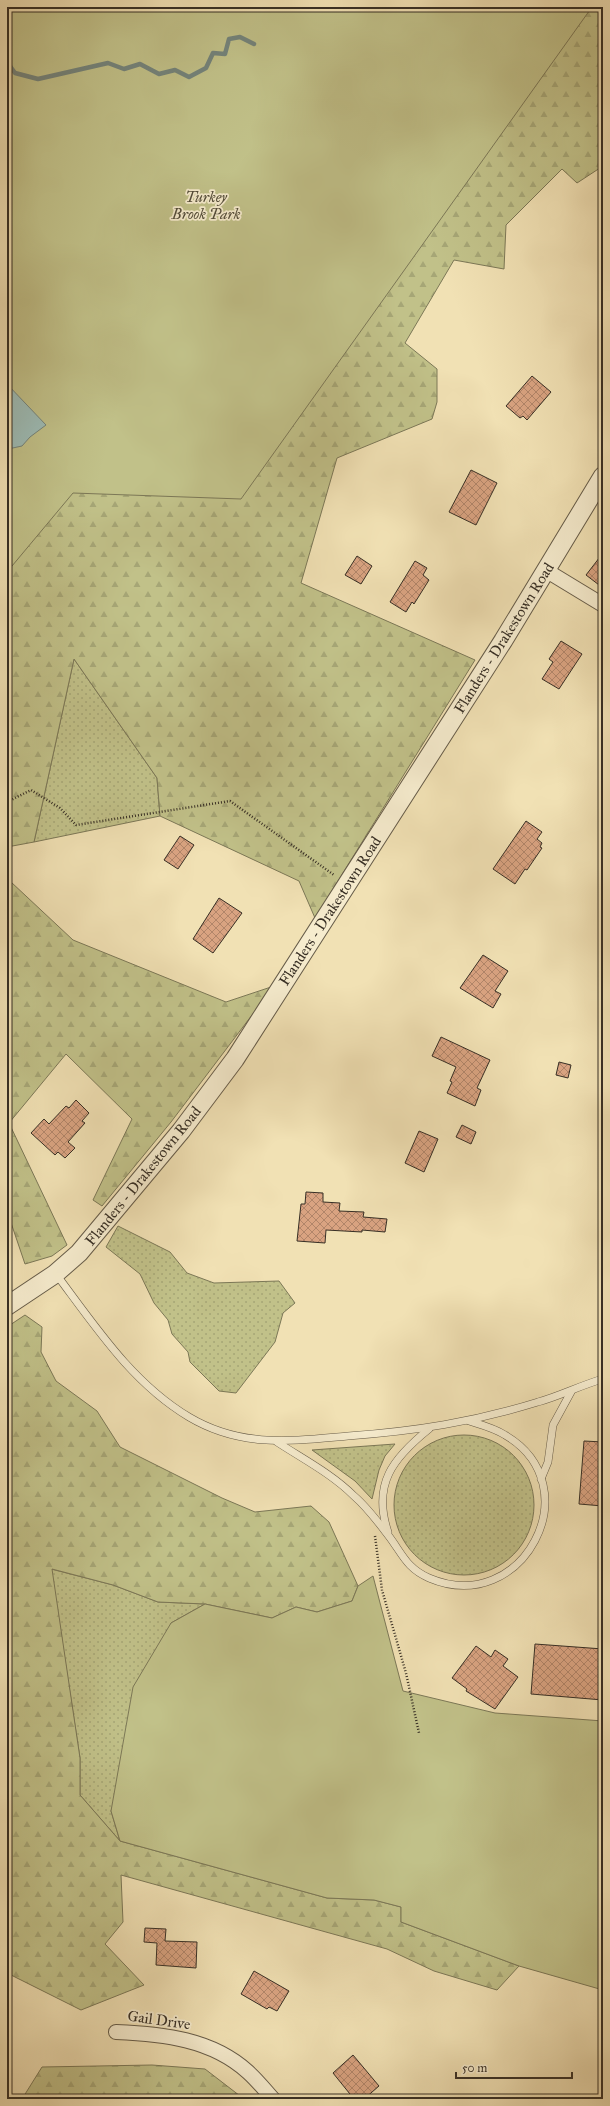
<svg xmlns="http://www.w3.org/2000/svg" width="610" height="2106" font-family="'IM FELL Great Primer',serif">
	<defs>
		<pattern id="grass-dots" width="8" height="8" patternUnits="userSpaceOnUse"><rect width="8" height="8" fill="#c1c189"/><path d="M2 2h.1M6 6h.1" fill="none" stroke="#a6a676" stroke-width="1.8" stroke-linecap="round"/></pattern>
		<pattern id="forest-firs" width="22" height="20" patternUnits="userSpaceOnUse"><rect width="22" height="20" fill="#c1c189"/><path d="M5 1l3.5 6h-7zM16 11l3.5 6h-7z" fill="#a6a676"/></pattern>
		<pattern id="building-cross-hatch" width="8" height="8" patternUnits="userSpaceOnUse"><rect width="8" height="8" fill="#d9a381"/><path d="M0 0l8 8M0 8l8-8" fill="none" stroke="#b18569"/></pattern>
	</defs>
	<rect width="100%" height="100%" fill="#f1e1b4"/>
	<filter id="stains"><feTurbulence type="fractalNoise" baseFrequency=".005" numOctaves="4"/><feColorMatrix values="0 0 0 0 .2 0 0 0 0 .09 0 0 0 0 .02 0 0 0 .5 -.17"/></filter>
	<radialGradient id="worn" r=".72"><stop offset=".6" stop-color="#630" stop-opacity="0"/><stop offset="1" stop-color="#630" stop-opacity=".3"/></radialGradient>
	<g fill="url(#grass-dots)" stroke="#7c7857">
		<path d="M74,659L157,778L160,816L34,842Z"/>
		<path d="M118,1226L170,1252L187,1273L214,1283L279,1281L295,1303L283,1313L275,1342L236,1393L219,1391L190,1362L188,1352L172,1334L168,1320L154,1303L140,1274L106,1247Z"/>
		<circle cx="464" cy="1505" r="70"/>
		<path d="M395,1444L385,1456L379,1470L372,1499L355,1481L312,1450Z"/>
		<path d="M51,1569L113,1585L158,1602L205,1604L171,1623L111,1811L120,1841L80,1795V1758Z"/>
	</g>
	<g fill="url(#forest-firs)" stroke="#7c7857">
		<path d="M7,7H603V166L577,183L562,169L506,225L504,269L454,260L405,343L437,369V402L432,419L337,458L301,583L475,660L315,918L299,881L160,816L157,778L74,659L34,842L7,847Z"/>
		<path d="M7,872L11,882L73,940L226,1002L274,986L171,1122L102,1206L93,1200L132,1119L66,1054L9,1123L67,1245L52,1256L25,1264L7,1211Z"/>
		<path d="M25,1315L42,1327L41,1352L56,1381L97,1411L120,1447L222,1498L255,1512L311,1506L329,1522L358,1586L352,1601L317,1612L296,1607L272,1618L205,1604L158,1602L113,1585L52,1569L80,1758V1795L120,1841L327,1898L374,1900L401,1907V1922L519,1966L497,1990L434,1971L387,1949L121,1875L123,1922L105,1944L144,1985L81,2010L7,1973V1327Z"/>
		<path d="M152,2065L205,2069L244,2099H22L42,2067Z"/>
	</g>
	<g fill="#c1c189" stroke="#7c7857">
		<path d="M7,7H592L241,499L73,493L7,572Z"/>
		<path d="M373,1576L403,1691L495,1713L603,1721V1990L519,1966L401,1922V1907L374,1900L327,1898L120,1841L111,1811L133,1687L171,1623L205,1604L272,1618L296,1607L317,1612L352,1601L358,1586Z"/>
	</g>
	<path fill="#9dbcb6" stroke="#74847c" d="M7,384L46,425L30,437L22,446L8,449Z"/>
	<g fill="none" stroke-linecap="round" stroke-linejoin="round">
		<path stroke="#74847c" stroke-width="4.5" d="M7,62L15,73L38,79L108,63L124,69L140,64L159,74L175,70L189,77L206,68L213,53L225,54L229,39L240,37L254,44"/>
	</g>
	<g fill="url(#building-cross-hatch)" stroke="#372f25">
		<path d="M532,376L551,392L527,420L523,416L520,418L506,406Z"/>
		<path d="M471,470L497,483L476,525L449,512Z"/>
		<path d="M603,553V588L586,575Z"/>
		<path d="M357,556L372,566L361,584L345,575Z"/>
		<path d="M415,561L427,568L423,575L429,580L414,604L412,602L406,612L390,602Z"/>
		<path d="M561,641L582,654L559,689L542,679L553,662L549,659Z"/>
		<path d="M526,821L542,832L537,839L542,843L540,847L542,848L527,870L525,869L515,884L493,869Z"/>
		<path d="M180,836L194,845L178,869L164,860Z"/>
		<path d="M219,898L242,913L213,953L193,939Z"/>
		<path d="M483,955L508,971L495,991L501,994L493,1008L460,988Z"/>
		<path d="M441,1037L490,1060L477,1088L481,1090L475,1106L447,1093L452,1082L450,1081L456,1067L432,1056Z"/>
		<path d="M559,1062L571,1065L568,1078L556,1075Z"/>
		<path d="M76,1100L89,1113L82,1121L85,1123L68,1142L75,1148L65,1158L58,1152L55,1155L31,1133L44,1119L49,1124L66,1106L69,1108Z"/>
		<path d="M462,1125L476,1132L471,1144L456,1137Z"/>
		<path d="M419,1131L438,1139L424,1172L405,1163Z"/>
		<path d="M306,1192L323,1193V1202L340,1203L339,1211L364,1212L363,1217L387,1219L385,1232L362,1230V1232L326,1230L325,1243L297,1241L301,1204H305Z"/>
		<path d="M584,1441L603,1442V1506L579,1504Z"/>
		<path d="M535,1644L603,1649V1700L531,1694Z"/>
		<path d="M476,1646L491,1657L495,1650L508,1659L503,1666L518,1677L495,1709L466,1691L467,1689L452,1678Z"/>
		<path d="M145,1928L166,1929L165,1941L197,1942L196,1968L156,1965L157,1943L144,1942Z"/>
		<path d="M254,1971L289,1991L277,2011L269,2007L267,2009L241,1994Z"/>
		<path d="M353,2055L379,2086L364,2099H354L333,2073Z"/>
	</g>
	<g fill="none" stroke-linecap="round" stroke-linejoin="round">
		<g stroke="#665c49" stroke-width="8">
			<g id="service">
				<path d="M56,1274C95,1326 132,1383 189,1417C241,1448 291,1441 348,1436C416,1431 473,1422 538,1402C560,1396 581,1385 603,1379"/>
				<path d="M277,1442C303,1459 332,1474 354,1496C367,1507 378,1522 388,1535C402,1553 406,1568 429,1578C523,1618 592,1486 505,1435C494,1428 482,1425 469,1421"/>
				<path d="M541,1479L548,1462L553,1425L571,1392"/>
				<path d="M388,1532C372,1484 393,1458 429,1429"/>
			</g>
		</g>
		<g stroke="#665c49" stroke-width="16">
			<g id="minor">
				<path d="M547,571L603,605"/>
				<path d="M116,2032C163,2034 212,2039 248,2072C257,2080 265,2090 273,2099"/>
			</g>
		</g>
		<g stroke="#665c49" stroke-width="20">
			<path id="tertiary" d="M7,1306L55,1274L79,1253L181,1131L235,1059L503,641L603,476"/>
		</g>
		<g stroke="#372f25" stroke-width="2.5" stroke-dasharray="1 2" stroke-linecap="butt">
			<path d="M7,802L31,790L60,808L76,825L230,801L334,875"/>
			<path d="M375,1536L382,1590L406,1673L419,1733"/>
		</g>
		<use href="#service" stroke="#f6ecce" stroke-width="7"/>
		<use href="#minor" stroke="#f6ecce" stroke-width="14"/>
		<use href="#tertiary" stroke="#f6ecce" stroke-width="18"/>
	</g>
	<g text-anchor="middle" stroke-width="3.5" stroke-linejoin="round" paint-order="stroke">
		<g font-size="15" font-style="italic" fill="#534c39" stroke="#f6ecce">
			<text x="206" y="202">Turkey<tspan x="206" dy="17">Brook Park</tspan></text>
		</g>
		<g font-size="15" fill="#372f25" stroke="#f6ecce">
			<text transform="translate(504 638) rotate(-58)" y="5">Flanders - Drakestown Road</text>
			<text transform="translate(330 911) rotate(-57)" y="5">Flanders - Drakestown Road</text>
			<text transform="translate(143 1176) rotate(-51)" y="5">Flanders - Drakestown Road</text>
			<text transform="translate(159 2020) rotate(8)" y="5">Gail Drive</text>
		</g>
	</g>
	<rect width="610" height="2106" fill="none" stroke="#f1e1b4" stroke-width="24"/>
	<rect x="8" y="8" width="594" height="2090" fill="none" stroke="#372f25" stroke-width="2"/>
	<rect x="12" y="12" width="586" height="2082" fill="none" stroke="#372f25"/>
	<path d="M456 2072v6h116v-6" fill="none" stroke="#372f25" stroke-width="2"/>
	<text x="462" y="2072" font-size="12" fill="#372f25" stroke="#f6ecce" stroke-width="3" paint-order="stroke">50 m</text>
	<rect width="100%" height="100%" filter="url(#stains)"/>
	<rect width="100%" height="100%" fill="url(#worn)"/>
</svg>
